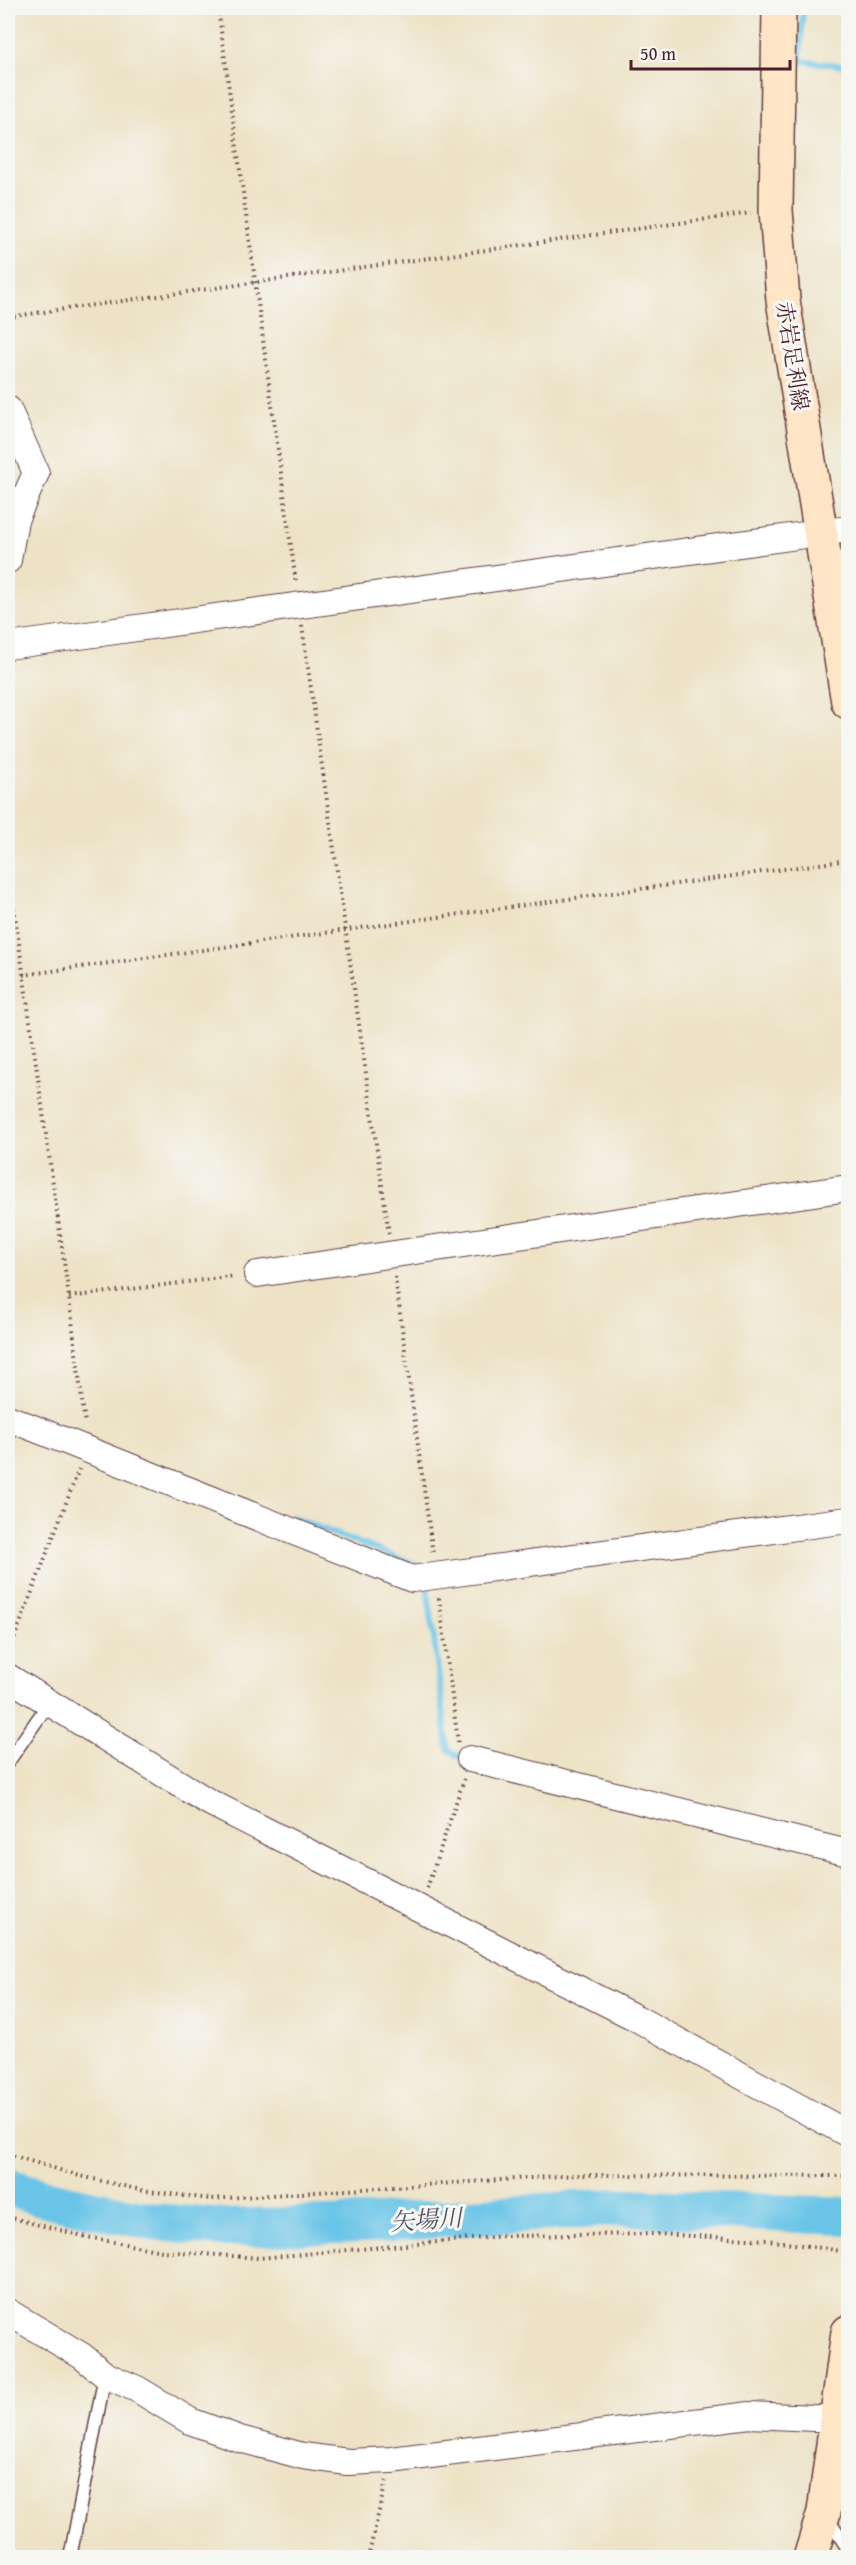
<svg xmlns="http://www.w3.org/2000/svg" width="856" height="2565" font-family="'Gentium Book Plus','Noto Serif JP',serif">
	<rect width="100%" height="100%" fill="#f6f6f2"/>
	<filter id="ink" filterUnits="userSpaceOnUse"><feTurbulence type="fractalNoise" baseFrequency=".0167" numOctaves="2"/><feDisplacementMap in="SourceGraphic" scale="12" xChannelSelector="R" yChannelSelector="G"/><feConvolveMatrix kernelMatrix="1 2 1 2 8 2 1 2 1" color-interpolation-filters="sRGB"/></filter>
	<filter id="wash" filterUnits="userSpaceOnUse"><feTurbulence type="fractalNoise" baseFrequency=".008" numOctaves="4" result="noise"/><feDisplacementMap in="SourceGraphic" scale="24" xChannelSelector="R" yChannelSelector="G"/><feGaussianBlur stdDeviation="1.35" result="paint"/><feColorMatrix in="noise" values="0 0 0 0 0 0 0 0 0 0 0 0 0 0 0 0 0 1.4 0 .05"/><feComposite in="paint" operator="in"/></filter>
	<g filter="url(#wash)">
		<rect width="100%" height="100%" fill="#ede2c5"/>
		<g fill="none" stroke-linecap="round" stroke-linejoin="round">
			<g stroke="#69c4e7" stroke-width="6">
				<path d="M803,8L800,61L848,66"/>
				<path d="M291,1517L424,1568"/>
				<path d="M427,1584L448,1749L463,1759"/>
			</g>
			<path stroke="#69c4e7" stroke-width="38" d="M8,2187L48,2199L154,2222L224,2228L363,2224L622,2207L848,2216"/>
		</g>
	</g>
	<g filter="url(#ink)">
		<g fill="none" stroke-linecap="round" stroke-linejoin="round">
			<g stroke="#623c42" stroke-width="15">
				<g id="service">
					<path d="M8,1762L49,1703"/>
					<path d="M828,2518L848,2549"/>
					<path d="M70,2558L105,2375"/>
				</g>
			</g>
			<g stroke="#623c42" stroke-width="28">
				<g id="minor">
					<path d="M8,409L36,473L15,520L8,560"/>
					<path d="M8,646L848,529"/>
					<path d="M257,1274L848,1188"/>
					<path d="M8,1418L412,1579L848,1520"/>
					<path d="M8,1677L207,1801L636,2018L848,2134"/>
					<path d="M470,1759L848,1853"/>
					<path d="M8,2312L82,2356L105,2375L137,2389L190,2421L240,2439L303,2456L348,2462L391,2460L750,2415L836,2419"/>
				</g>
			</g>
			<g stroke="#623c42" stroke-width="36">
				<g id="secondary">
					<path d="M779,8L776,210L783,300L848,702"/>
					<path d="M810,2558L824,2512L848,2332"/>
				</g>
			</g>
			<g stroke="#623c42" stroke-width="4" stroke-dasharray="1.5 4.5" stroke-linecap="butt">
				<path d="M218,8L296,583"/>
				<path d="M8,317L751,213"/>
				<path d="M302,626L389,1234"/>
				<path d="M8,866L69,1297L85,1424"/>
				<path d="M23,975L848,860"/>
				<path d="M395,1277L433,1555"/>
				<path d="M69,1297L235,1276"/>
				<path d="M439,1598L458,1742"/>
				<path d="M8,1655L79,1469"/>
				<path d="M427,1888L464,1779"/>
				<path d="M8,2154L76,2175L141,2190L210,2199L576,2175L848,2176"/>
				<path d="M8,2217L87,2237L162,2251L259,2258L505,2236L656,2234L767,2240L848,2252"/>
				<path d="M368,2558L386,2481"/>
			</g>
			<use href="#service" stroke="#fff" stroke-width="12"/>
			<use href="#minor" stroke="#fff" stroke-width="26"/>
			<use href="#secondary" stroke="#fde5c5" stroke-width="33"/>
		</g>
	</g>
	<g text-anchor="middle" stroke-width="6" stroke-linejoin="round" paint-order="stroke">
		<g font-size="22" fill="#4a1f2b" stroke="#f6f6f2">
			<text transform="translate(793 356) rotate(81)" y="8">赤岩足利線</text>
		</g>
		<g font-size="24" font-style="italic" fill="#535163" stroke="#f6f6f2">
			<text transform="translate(426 2220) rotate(-4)" y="8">矢場川</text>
		</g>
	</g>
	<rect width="856" height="2565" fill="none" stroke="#f6f6f2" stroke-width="30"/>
	<path d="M631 60v9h159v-9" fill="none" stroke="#4a1f2b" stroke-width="3"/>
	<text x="640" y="60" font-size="18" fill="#4a1f2b" stroke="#f6f6f2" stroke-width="4.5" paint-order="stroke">50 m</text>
</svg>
